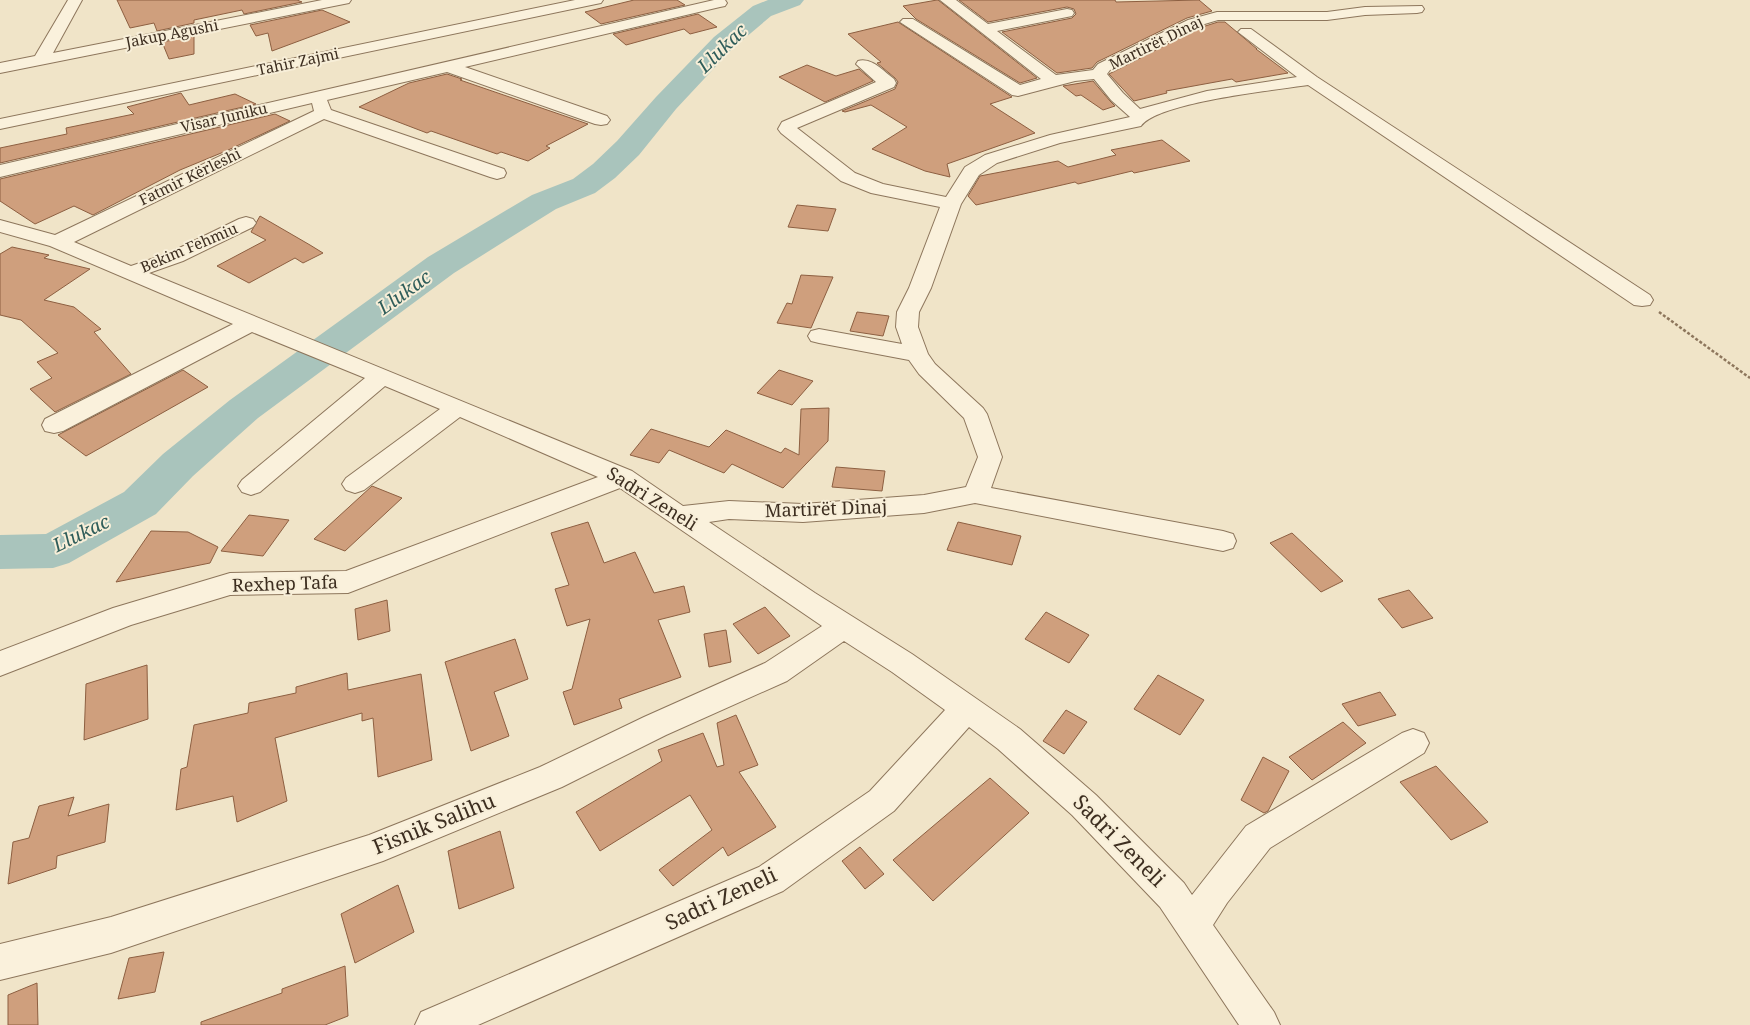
<svg xmlns="http://www.w3.org/2000/svg" width="1750" height="1025" font-family="'Noto Serif',serif">
	<rect width="100%" height="100%" fill="#f0e4c8"/>
	<g fill="none" stroke-linecap="round" stroke-linejoin="round">
		<path fill="#a9c4bc" fill-rule="evenodd" d="M768,0H804L800,5L771,16L732,49L676,109L639,155L615,178L595,193L556,209L454,273L258,418L193,476L156,514L69,563L53,568L0,569V535L46,534L124,492L163,454L230,400L428,257L532,195L573,179L593,164L617,141L656,97L714,37L753,6Z"/>
	</g>
	<g fill="#cf9f7d" stroke="#8d5f41">
		<path d="M117,0H297L302,2L244,14L242,10L194,20V23L157,31L154,23L130,28Z"/>
		<path d="M634,0H677L685,5L601,24L585,12Z"/>
		<path d="M937,0H938L1037,78L1020,83L916,19L903,6Z"/>
		<path d="M959,0H1115L1116,2L1199,0L1212,11L1187,18L1097,62L1092,68L1057,73L1002,32L1072,18L1076,14L1074,9L1067,7L988,22Z"/>
		<path d="M322,10L350,22L272,51L268,33L256,36L250,25Z"/>
		<path d="M698,14L717,27L690,34L684,29L626,45L613,34Z"/>
		<path d="M898,22L1012,97L990,104L1035,133L947,164L950,177L925,171L872,149L907,127L871,105L845,112L842,111L895,89L898,82L895,78L877,63L881,62L848,34Z"/>
		<path d="M1218,22H1225L1257,49H1256L1288,73L1236,82L1232,79L1166,91L1167,93L1134,101L1109,74L1199,28Z"/>
		<path d="M194,36V54L169,59L162,42Z"/>
		<path d="M807,65L836,76L859,69L873,81L825,102L779,77Z"/>
		<path d="M447,74L462,79L460,80L588,124L546,146L550,148L528,161L501,152L497,154L431,131L427,133L359,107L409,83Z"/>
		<path d="M1093,81L1110,101L1115,106L1103,110L1081,95L1076,96L1063,86Z"/>
		<path d="M181,93L189,105L235,94L256,104L0,163V148L67,134L66,128L134,114L127,107Z"/>
		<path d="M275,114L290,121L226,151L180,170L93,215L74,206L35,224L0,201V179Z"/>
		<path d="M1162,140L1190,161L1134,173L1132,171L1078,184L1075,182L976,205L968,196L980,176L1058,161L1068,167L1116,155L1111,150Z"/>
		<path d="M797,205L836,209L828,231L788,227Z"/>
		<path d="M260,216L310,245L323,253L303,263L295,258L249,283L217,266L266,240L251,232Z"/>
		<path d="M12,247L49,255L44,258L90,269L44,300L74,307L101,329L94,332L131,374L55,412L30,389L52,378L37,362L58,353L21,320L0,315V254Z"/>
		<path d="M801,275L833,277L811,328L777,323L787,303L792,304Z"/>
		<path d="M857,312L889,316L883,336L850,331Z"/>
		<path d="M183,370L208,387L86,456L58,435Z"/>
		<path d="M779,370L813,381L792,405L757,393Z"/>
		<path d="M829,408L828,441L783,488L732,464L724,473L669,450L659,463L630,455L651,429L709,447L726,430L781,453L785,448L799,455L801,409Z"/>
		<path d="M836,467L885,471L882,491L832,487Z"/>
		<path d="M372,486L402,498L345,551L314,539Z"/>
		<path d="M249,515L289,520L263,556L221,551Z"/>
		<path d="M588,522L604,563L635,552L654,593L684,586L690,612L658,620L681,677L619,699L622,708L574,725L563,692L572,689L590,619L567,626L555,589L569,585L551,533Z"/>
		<path d="M958,522L1021,536L1012,565L947,550Z"/>
		<path d="M151,531L188,532L218,547L210,563L116,582Z"/>
		<path d="M1292,533L1343,581L1321,592L1270,543Z"/>
		<path d="M1409,590L1433,618L1402,628L1378,599Z"/>
		<path d="M387,600L390,631L358,640L355,609Z"/>
		<path d="M765,607L790,636L758,654L733,624Z"/>
		<path d="M1046,612L1089,635L1069,663L1025,639Z"/>
		<path d="M726,630L731,662L709,667L704,634Z"/>
		<path d="M515,639L528,679L494,692L509,736L471,751L445,662Z"/>
		<path d="M147,665L148,719L84,740L86,684Z"/>
		<path d="M347,673L348,690L421,674L432,760L378,777L373,718L362,721V713L275,738L287,801L237,822L233,796L176,810L181,769L187,767L194,725L248,713L249,703L296,693V687Z"/>
		<path d="M1158,675L1204,700L1180,735L1134,709Z"/>
		<path d="M1380,692L1396,715L1358,726L1342,704Z"/>
		<path d="M1066,710L1087,722L1064,754L1043,741Z"/>
		<path d="M736,715L758,765L739,772L776,827L728,856L723,847L673,886L659,870L712,830L690,795L600,851L576,812L662,761L658,750L703,733L717,767L724,765L717,723Z"/>
		<path d="M1343,722L1366,743L1312,780L1289,757Z"/>
		<path d="M1263,757L1289,771L1268,811L1264,813L1241,800Z"/>
		<path d="M1436,766L1488,822L1451,840L1400,782Z"/>
		<path d="M990,778L1029,813L933,901L893,860Z"/>
		<path d="M74,797L68,816L109,804L105,842L57,856L56,868L8,884L13,842L29,838L39,806Z"/>
		<path d="M500,831L514,888L459,909L448,851Z"/>
		<path d="M860,847L884,874L865,889L842,861Z"/>
		<path d="M398,885L414,932L355,963L341,914Z"/>
		<path d="M164,952L155,992L118,999L129,958Z"/>
		<path d="M345,966L348,1016L325,1025H201V1022L282,993V989Z"/>
		<path d="M37,983L38,1025H8V995Z"/>
	</g>
	<g fill="none" stroke-linecap="round" stroke-linejoin="round">
		<g stroke="#8d765c" stroke-width="2">
			<g id="street">
				<path d="M68,0H82L53,53L322,0H351L349,3L344,4L0,73V63L35,56Z"/>
				<path d="M575,0H603L601,3L596,4L0,129V119Z"/>
				<path d="M714,0H725L727,3L725,6L720,7L465,67L607,116L610,120L607,124L601,125L595,124L447,72L327,100L331,110L504,169L506,173L504,177L497,179L490,177L324,119L74,242L131,266L169,253L239,219L246,217L253,219L256,223L253,227L183,261L149,273L632,471L683,506L729,501L803,504L924,495L966,487L978,457L964,418L919,374L909,360L819,343L811,341L808,336L811,331L819,329L902,344L896,327L897,312L909,288L940,207L871,193L841,181L781,133L778,129L782,122L876,82L856,64L858,61C872,57 884,72 894,79L896,83L894,87L797,128L855,173L883,184L946,197L965,167L985,155L1050,135L1130,117L1111,100L1094,79L1075,81L1018,96L1012,95L900,22L903,19H913L1020,85L1041,79L940,0H956L988,24L1067,9L1072,10L1074,13L1072,16L997,31L1056,75L1093,70L1098,64L1188,20L1217,12H1327L1365,7L1422,6L1424,9L1422,12L1417,13L1365,15L1327,20H1218L1198,26L1110,70L1107,74L1123,93L1140,109L1207,91L1297,77L1238,32L1241,29H1251L1317,77L1650,295L1653,300L1650,305L1642,306L1634,305L1308,85C1276,90 1158,102 1141,126L1060,143L997,163L979,175L961,204L931,288L919,312L918,327L928,354L935,364L983,408L987,414L1002,457L991,488L1223,531L1233,534L1236,541L1233,548L1223,551L975,503L924,513L803,522L729,519L709,522L815,593L912,654L1020,729L1096,795L1184,883L1192,895L1246,826L1402,733L1413,729L1424,733L1429,743L1424,753L1270,848L1227,903L1213,925L1274,1012L1280,1025H1239L1160,907L1072,815L998,749L969,727L894,811L783,891L478,1025H415L421,1012L759,867L870,791L945,710L892,672L844,641L787,681L666,735L562,787L383,861L111,953L0,980V944L111,917L369,835L540,767L644,717L765,663L822,626L620,488L348,593L230,595L131,625L0,676V651L113,608L230,573L346,571L598,477L460,417L364,490L355,493L346,490L342,484L346,478L440,409L385,386L260,492L251,495L242,492L238,486L242,480L365,378L252,332L63,431L54,433L45,431L42,425L45,419L233,324L50,246L0,232V220L55,235L314,111L312,103L0,177V165Z"/>
			</g>
		</g>
		<path stroke="#8d765c" stroke-width="2.5" stroke-dasharray="3 2" stroke-linecap="butt" d="M1659,312L1750,378"/>
		<use href="#street" fill="#faf1dc" fill-rule="evenodd"/>
	</g>
	<g text-anchor="middle" stroke-width="4" stroke-linejoin="round" paint-order="stroke">
		<g font-size="15" fill="#3d2e20" stroke="#f7eed8">
			<text transform="translate(172 34) rotate(-11)" y="5">Jakup Agushi</text>
			<text transform="translate(1156 43) rotate(-26)" y="5">Martirët Dinaj</text>
			<text transform="translate(298 62) rotate(-12)" y="5">Tahir Zajmi</text>
			<text transform="translate(224 118) rotate(-13)" y="5">Visar Juniku</text>
			<text transform="translate(190 177) rotate(-26)" y="5">Fatmir Kërleshi</text>
			<text transform="translate(189 248) rotate(-23)" y="5">Bekim Fehmiu</text>
		</g>
		<g font-size="18" fill="#3d2e20" stroke="#f7eed8">
			<text transform="translate(652 499) rotate(32)" y="6">Sadri Zeneli</text>
			<text transform="translate(826 509) rotate(-2)" y="6">Martirët Dinaj</text>
			<text transform="translate(285 584) rotate(-2)" y="6">Rexhep Tafa</text>
		</g>
		<g font-size="19" font-style="italic" fill="#2f5d5a" stroke="#f7eed8">
			<text transform="translate(722 48) rotate(-44)" y="7">Llukac</text>
			<text transform="translate(404 292) rotate(-36)" y="7">Llukac</text>
			<text transform="translate(81 533) rotate(-26)" y="7">Llukac</text>
		</g>
		<g font-size="21" fill="#3d2e20" stroke="#f7eed8">
			<text transform="translate(434 824) rotate(-22)" y="7">Fisnik Salihu</text>
			<text transform="translate(1119 841) rotate(45)" y="7">Sadri Zeneli</text>
			<text transform="translate(721 899) rotate(-25)" y="7">Sadri Zeneli</text>
		</g>
	</g>
</svg>
